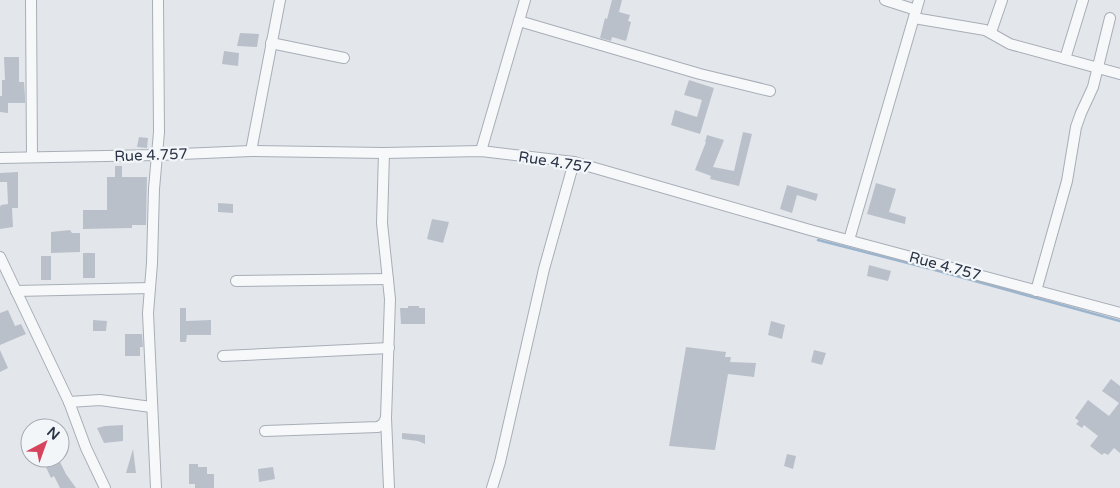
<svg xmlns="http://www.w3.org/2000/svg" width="1120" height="488" font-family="'Varela Round',sans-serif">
	<rect width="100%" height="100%" fill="#e3e7ec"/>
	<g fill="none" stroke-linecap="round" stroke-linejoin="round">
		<path stroke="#9cb5ce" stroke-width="2.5" d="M818,240L935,270L1120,321"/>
	</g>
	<g fill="#bac0ca">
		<path d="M612,0H622L619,12L630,15L628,21L631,22L626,41L612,37L611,41L600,38L605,18L607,19Z"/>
		<path d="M240,33L259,34L257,47L237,46Z"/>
		<path d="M224,51L239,53L238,66L222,64Z"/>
		<path d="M4,57H19V82H24L25,96V103H8V113L0,112V96H2V80H5Z"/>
		<path d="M689,80L714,88L700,134L671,125L675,110L697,117L702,100L684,95Z"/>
		<path d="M743,132L752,134L739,186L710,179L711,176L695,170L706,142H705L707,135L724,140L713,167L734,171Z"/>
		<path d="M139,137L148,138L147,148L137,147Z"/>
		<path d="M115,166H122V177H147L146,225H132V228L83,229V210H107V177H115Z"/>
		<path d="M18,172V208H12L13,227L0,229V207L1,205L8,204L7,182H0V173Z"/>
		<path d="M876,183L896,189L889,212L906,217L905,224L867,214Z"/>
		<path d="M787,185L818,194L816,201L797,195L792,213L780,209Z"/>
		<path d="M218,203L233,204V213L218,212Z"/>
		<path d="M432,219L449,222L443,243L427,239Z"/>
		<path d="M70,230L72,233H80V252L51,253V232Z"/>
		<rect x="83" y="253" width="12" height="25"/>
		<rect x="41" y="256" width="10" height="24"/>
		<path d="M869,265L891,271L888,281L867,276Z"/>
		<path d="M408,306H419V308H425V324H401L400,308H408Z"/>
		<path d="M180,308H186V321L211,320V335H187L186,342H180Z"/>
		<path d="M8,310L15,326L21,324L26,334L0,345V313Z"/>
		<path d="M93,320L107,321L106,331H93Z"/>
		<path d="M771,321L785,325L782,339L768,335Z"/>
		<path d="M125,334H142L143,347H140V356H125Z"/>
		<path d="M686,347L726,352L725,357H731L730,362L756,363L754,377L728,374L715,450L669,446Z"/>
		<path d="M0,350L8,368L0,372Z"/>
		<path d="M814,350L826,353L822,365L811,362Z"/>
		<path d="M1111,379L1120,386V453L1114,448L1108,455L1104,453L1102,455L1090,446L1098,436L1084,425L1082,428L1076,424L1079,421L1075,418L1088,400L1109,416L1119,403L1102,391Z"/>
		<path d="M123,425V441L104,443L97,428L105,426Z"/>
		<path d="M402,433L425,435V444L418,441L402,439Z"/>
		<path d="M133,449L136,473H126Z"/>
		<path d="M787,454L796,456L793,469L784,466Z"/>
		<path d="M56,458H58L66,474L76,488H60L54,476L51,478L44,463Z"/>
		<path d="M189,464H198V467H207V474H214V488H195V484H189Z"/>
		<path d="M273,467L275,479L259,482L258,469Z"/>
	</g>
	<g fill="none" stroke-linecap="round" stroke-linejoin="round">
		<g stroke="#a8aeb7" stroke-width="12">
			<g id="minor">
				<path d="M31,0L32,157"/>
				<path d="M885,0L916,10"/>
				<path d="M914,18L985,30L1010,44L1120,74"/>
				<path d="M519,21L700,74L770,91"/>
				<path d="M991,32L1002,0"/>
				<path d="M271,43L344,58"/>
				<path d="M1065,59L1083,0"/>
				<path d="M251,151L280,0"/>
				<path d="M481,151L525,0"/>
				<path d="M0,158L158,155L251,151L384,153L481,151L574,162L810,230L1120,313"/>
				<path d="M849,240L919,0"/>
				<path d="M0,257L69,402L86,448L105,488"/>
				<path d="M236,281L388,279"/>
				<path d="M16,291L150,288"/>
				<path d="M1036,291L1067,181L1076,127L1081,113L1093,87L1110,18"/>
				<path d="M223,356L389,348"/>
				<path d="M69,402L100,400L151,407"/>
				<path d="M386,418L389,488"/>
				<path d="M265,431L378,427L383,424L386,418L390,299L382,223L384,153"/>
				<path d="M156,488L148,313L152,263L154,189L159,132L158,0"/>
				<path d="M492,488L500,462L544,269L574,162"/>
			</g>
		</g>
		<use href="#minor" stroke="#f6f8fa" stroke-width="10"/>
	</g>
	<g text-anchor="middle" stroke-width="4.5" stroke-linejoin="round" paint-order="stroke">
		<g font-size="15" fill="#2a3446" stroke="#f3f6f9">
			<text transform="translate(151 155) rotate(-2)" y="5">Rue 4.757</text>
			<text transform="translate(555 162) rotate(9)" y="5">Rue 4.757</text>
			<text transform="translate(945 266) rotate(15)" y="5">Rue 4.757</text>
		</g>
	</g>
	<g transform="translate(45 443) rotate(41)"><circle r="24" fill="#f3f6f9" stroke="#a3a8b1"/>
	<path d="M0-4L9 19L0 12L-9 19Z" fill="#d7425c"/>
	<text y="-8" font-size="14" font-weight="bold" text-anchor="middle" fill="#2a3446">N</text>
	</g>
</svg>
